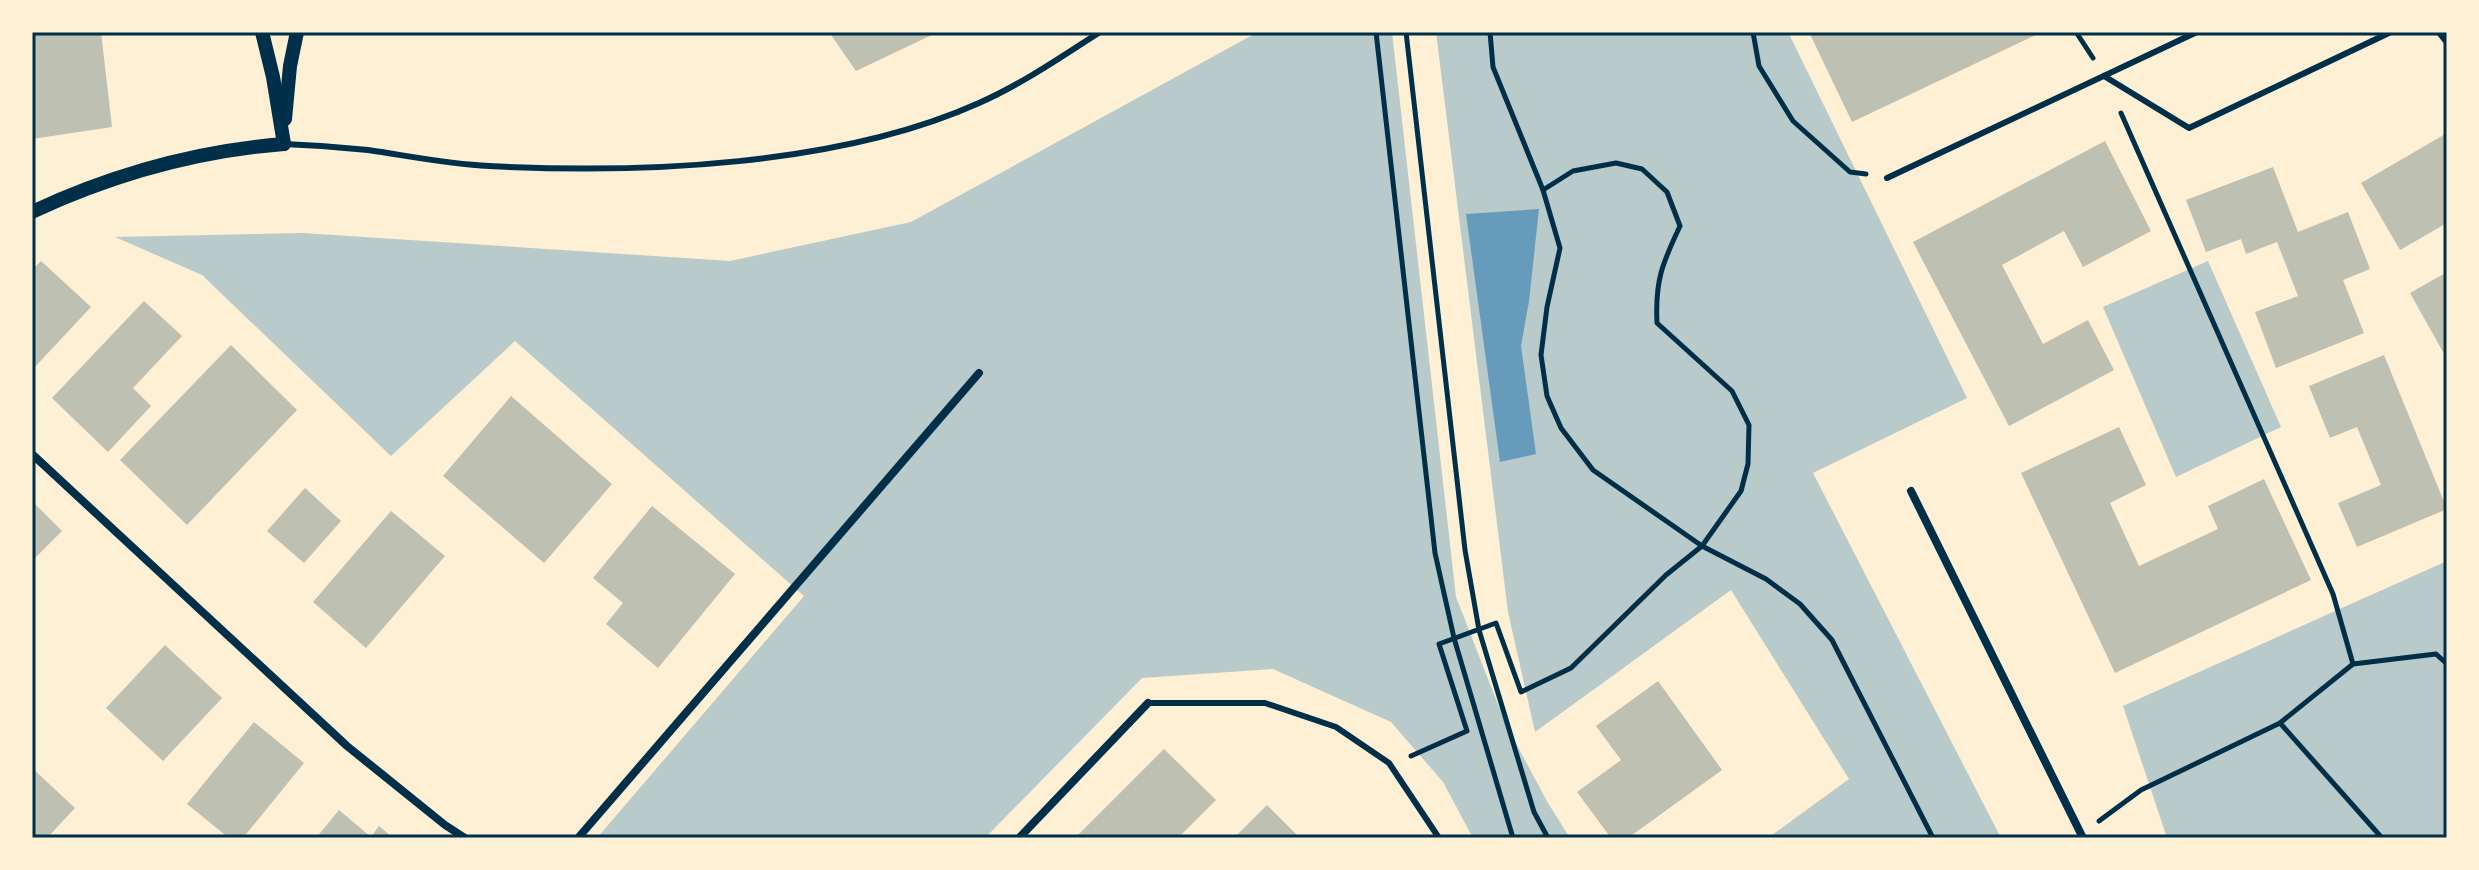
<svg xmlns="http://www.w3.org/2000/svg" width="2479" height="870" font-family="'Playfair Display',serif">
	<rect width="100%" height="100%" fill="#fdf0d5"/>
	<g fill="#b9caca">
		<path d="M1258,32H1392L1456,597L1506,725L1548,803L1570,838H1473L1443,782L1391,722L1273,669L1142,678L985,838H597L804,596L515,341L391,456L202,275L115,237L302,233L730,261L911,222Z"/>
		<path d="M1436,32H1788L1967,398L1813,473L2001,838H1768L1849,779L1731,590L1535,732L1508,612Z"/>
		<path d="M2208,261L2281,427L2176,477L2103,307Z"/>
		<path d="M2447,561V838H2167L2123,706Z"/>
	</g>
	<path fill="#669bbc" d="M1539,209L1529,301L1521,346L1536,454L1500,462L1466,214Z"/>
	<g fill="#bec0b2">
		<path d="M32,32H101L112,127L32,139Z"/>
		<path d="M829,32H938L856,71Z"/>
		<path d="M1809,32H2042L1852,122Z"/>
		<path d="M2447,133V223L2400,250L2361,183Z"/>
		<path d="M2105,141L2151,231L2083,267L2064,231L2002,265L2043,344L2088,320L2114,370L2009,426L1913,242Z"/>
		<path d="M2273,167L2298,232L2348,212L2370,269L2343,280L2364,333L2276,368L2255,312L2298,296L2277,242L2246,254L2241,239L2206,252L2186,200Z"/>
		<path d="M41,261L91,307L32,370V270Z"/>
		<path d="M2447,272V359L2410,293Z"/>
		<path d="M144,301L182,336L133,388L151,406L108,452L52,398Z"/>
		<path d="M231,345L297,410L187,525L120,460Z"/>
		<path d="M2384,355L2447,509L2357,547L2338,503L2381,485L2357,427L2330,438L2309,386Z"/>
		<path d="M511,396L612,484L544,563L443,476Z"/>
		<path d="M2119,427L2146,485L2110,503L2139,566L2218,529L2208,506L2264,479L2311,580L2115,673L2021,473Z"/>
		<path d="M305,488L341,521L304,563L267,531Z"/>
		<path d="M32,501L62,531L32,561Z"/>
		<path d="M652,506L735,574L658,668L606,624L623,603L593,578Z"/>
		<path d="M391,511L445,556L366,648L313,602Z"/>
		<path d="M165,645L222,698L163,761L106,708Z"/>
		<path d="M1658,681L1722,770L1628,838H1611L1577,792L1621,760L1596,726Z"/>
		<path d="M254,722L304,763L243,838H229L187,804Z"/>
		<path d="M1164,749L1216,800L1178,838H1075Z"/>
		<path d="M32,768L75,808L47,838H32Z"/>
		<path d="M1267,805L1300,838H1234Z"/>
		<path d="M339,810L371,837L379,826L393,838H316Z"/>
	</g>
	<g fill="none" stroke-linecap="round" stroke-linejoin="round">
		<g stroke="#003049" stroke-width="5">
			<path d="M1376,32L1435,553L1454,638L1513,838"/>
			<path d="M1406,32L1465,550L1479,630L1534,812L1548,838"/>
			<path d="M1490,32L1493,67L1543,190L1560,248L1547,307L1541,355L1547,396L1561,428L1593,470L1702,546L1766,579L1800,604L1832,640L1933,838"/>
			<path d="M1753,32L1759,66L1793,121L1850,172L1866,174"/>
			<path d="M2076,32L2093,58"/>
			<path d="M2121,113L2333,594L2353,664"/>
			<path d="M2280,723L2382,838"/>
			<path d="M1411,756L1467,731L1439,644L1496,623L1521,692L1571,668L1666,575L1702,546L1741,491L1748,464L1749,425L1732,391L1657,323C1655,281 1662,264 1680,226L1667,192L1642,169L1616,163L1573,171L1543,190"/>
			<path d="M2099,821L2141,790L2280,723L2353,664L2436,654L2447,664"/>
		</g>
		<g stroke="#003049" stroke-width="6">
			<path d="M2104,76L2189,128L2391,32"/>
			<path d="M284,144C312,145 340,147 368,150C409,156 448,164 489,166C642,174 839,166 979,103C1022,84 1061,57 1100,32"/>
			<path d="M1887,178L2197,32"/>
			<path d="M1148,703H1265L1336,727L1389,763L1439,838"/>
		</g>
		<g stroke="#003049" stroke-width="8">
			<path d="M2440,32L2447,41"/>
			<path d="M32,454L347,746L445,825L465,838"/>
			<path d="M1911,491L2083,838"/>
			<path d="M578,838L979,373"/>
			<path d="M1019,838L1148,703"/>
		</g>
		<g stroke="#003049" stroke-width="14">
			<path d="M262,32L273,77L284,144"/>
			<path d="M285,119L290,66L297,32"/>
			<path d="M32,212C111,175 197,151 284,144"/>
		</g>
	</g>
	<rect width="2479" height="870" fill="none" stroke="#fdf0d5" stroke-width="68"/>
	<rect x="34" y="34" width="2411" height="802" fill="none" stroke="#003049" stroke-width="3"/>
</svg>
